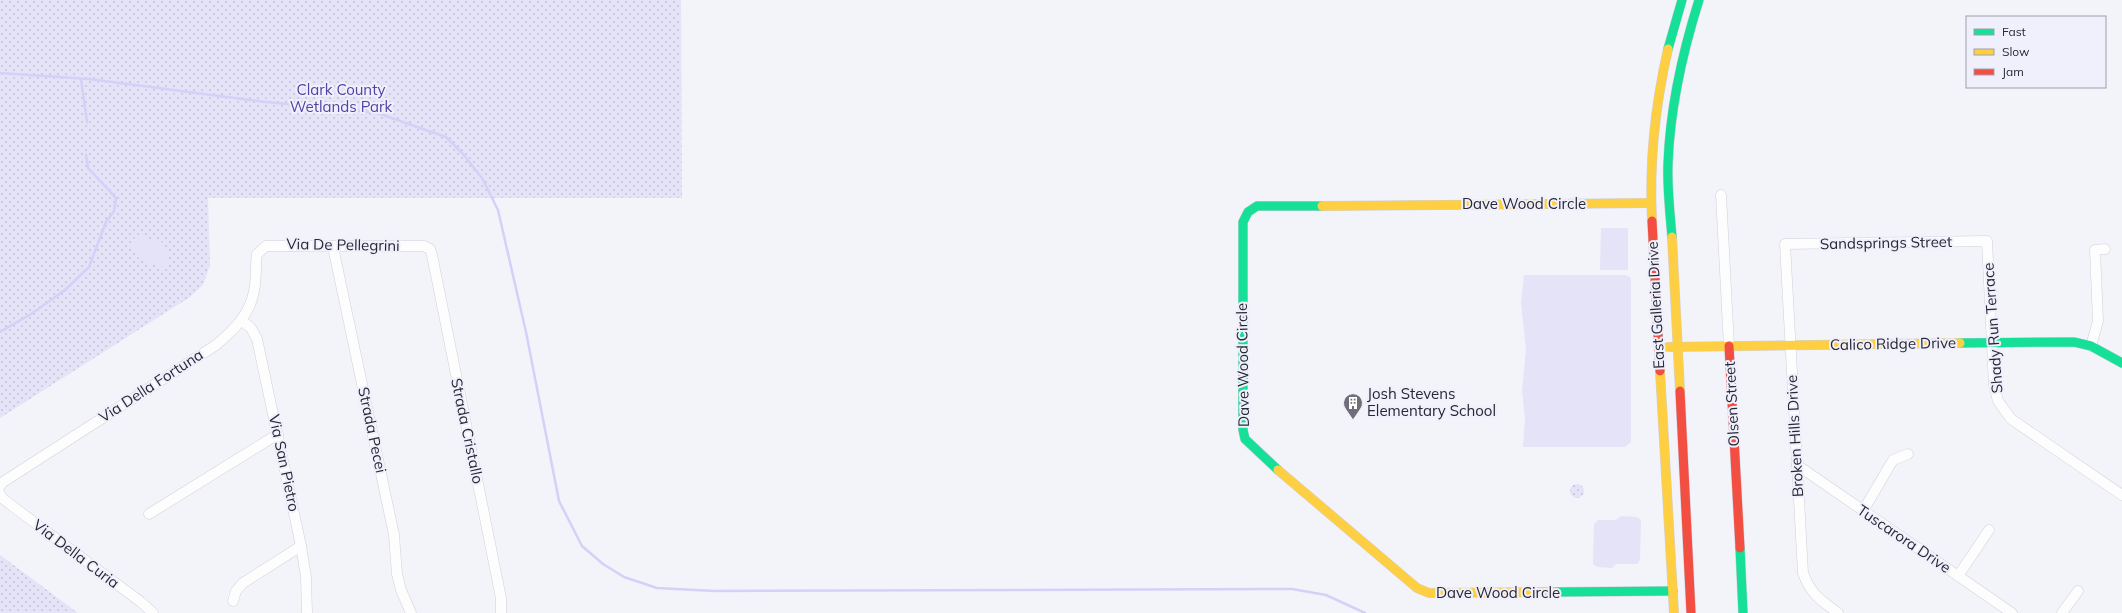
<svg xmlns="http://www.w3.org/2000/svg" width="2122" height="613" font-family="Mulish,sans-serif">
	<defs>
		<pattern id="grass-dots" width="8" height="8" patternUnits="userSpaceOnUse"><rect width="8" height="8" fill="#e4e3f7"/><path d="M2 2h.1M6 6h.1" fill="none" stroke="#c4c3d4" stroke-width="1.8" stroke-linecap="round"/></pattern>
	</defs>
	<rect width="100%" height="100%" fill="#f3f3fa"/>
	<g fill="url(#grass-dots)">
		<path d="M0,0H681L682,198H208L210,265L203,285L190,297L0,418Z"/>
		<circle cx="1577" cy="491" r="7"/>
		<path d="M0,555L78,613H0Z"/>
	</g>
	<g fill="#e4e3f7">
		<path d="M1601,228H1628V270H1600Z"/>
		<path d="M139,236L162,242L168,251L169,264L163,267L140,260L130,246L133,239Z"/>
		<path d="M1524,275H1626L1631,278V442L1625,447H1523L1525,418L1522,391L1526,350L1521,302Z"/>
		<path d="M1621,516L1637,517L1641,520L1640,560L1637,564H1616L1612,568L1597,567L1593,564L1594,524L1598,520H1616Z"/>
	</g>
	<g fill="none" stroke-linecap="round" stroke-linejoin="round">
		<g stroke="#d3d1f8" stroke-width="2.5">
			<path d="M0,73L89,79L266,102L346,109L380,114L446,137L463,154L482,178L498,210L526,332L559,501L582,546L603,564L624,577L657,588L715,591L1292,589L1326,595L1365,613"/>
			<path d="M81,79L87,122"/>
			<path d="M0,332L31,314L65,290L89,267L106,222L114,211L116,198L88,168L86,155"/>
		</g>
		<g stroke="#d1d0da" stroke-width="11">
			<g id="street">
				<path d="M1721,195L1729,346"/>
				<path d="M333,247L394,535L397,574L401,590L411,613"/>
				<path d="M242,321L251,328L257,339L301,546L306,577L307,613"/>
				<path d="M2091,346L2098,321L2095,250L2105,249"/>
				<path d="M1797,465L2012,613"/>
				<path d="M0,486L3,482L216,345C234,330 250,314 254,291C257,278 255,266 257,254L266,246H424L430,249L432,255L501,598V613"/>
				<path d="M0,494L2,498L15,508L141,602L153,613"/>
				<path d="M1863,511L1893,460L1908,454"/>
				<path d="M149,514L278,434"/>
				<path d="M1958,576L1989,530"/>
				<path d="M233,601L236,591L243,583L301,546"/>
				<path d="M1838,613C1821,600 1811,595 1803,573L1785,244L1987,241L1994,385L1998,401L2011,419L2122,495"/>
				<path d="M2062,613L2078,591"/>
			</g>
		</g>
		<g stroke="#d1d0da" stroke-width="10">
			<g id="fast">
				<path d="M1668,49L1682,0"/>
				<path d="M1672,237C1670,213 1667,188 1668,164C1670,107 1682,54 1699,0"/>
				<path d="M1960,343L2074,342L2091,346L2122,363"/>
				<path d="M1278,470L1245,439L1243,430V222L1248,212L1257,206H1322"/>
				<path d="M1740,548L1743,613"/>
				<path d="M1554,592L1673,591"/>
			</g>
		</g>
		<g stroke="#d1d0da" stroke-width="10">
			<g id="slow">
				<path d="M1322,206L1650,203"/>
				<path d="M1652,221C1649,163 1655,106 1668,49"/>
				<path d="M1672,237L1680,391"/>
				<path d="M1668,347L1960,343"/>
				<path d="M1660,371L1674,613"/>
				<path d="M1278,470L1417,588L1429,593L1554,592"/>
			</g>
		</g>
		<g stroke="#d1d0da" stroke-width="10">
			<g id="jam">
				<path d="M1652,221L1660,371"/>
				<path d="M1729,346L1740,548"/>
				<path d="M1680,391L1691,613"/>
			</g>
		</g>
		<use href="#street" stroke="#fdfdfe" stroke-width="10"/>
		<use href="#fast" stroke="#16e098" stroke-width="9"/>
		<use href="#slow" stroke="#ffcf43" stroke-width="9"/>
		<use href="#jam" stroke="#f24e42" stroke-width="9"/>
	</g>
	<defs>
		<g id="building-pin" transform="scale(1)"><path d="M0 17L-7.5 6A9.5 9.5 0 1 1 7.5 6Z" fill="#6f6e79" stroke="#f0f0fd"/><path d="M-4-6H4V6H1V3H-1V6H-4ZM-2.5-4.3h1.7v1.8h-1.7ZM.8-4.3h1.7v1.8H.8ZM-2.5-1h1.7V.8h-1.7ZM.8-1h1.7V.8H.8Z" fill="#fff"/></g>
	</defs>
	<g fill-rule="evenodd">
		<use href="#building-pin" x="1353" y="403"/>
	</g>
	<g text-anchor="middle" stroke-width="4" stroke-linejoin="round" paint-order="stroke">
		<g font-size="15" fill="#5342a3" stroke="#f0f0fd">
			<text x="341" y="95">Clark County<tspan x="341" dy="17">Wetlands Park</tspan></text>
		</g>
		<g font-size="15" fill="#282734" stroke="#f0f0fd">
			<text x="1524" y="209">Dave Wood Circle</text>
			<text transform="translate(1886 243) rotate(-1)" y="5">Sandsprings Street</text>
			<text transform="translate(343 245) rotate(1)" y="5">Via De Pellegrini</text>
			<text transform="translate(1656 305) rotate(-93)" y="5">East Galleria Drive</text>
			<text transform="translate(1993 328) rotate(-94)" y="5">Shady Run Terrace</text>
			<text transform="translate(1893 344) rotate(-1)" y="5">Calico Ridge Drive</text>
			<text transform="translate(1243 365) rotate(-91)" y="5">Dave Wood Circle</text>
			<text transform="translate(151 386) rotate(-33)" y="5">Via Della Fortuna</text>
			<text transform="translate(1732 404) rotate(-93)" y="5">Olsen Street</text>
			<text transform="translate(372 430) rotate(78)" y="5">Strada Pecei</text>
			<text transform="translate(467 431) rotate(78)" y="5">Strada Cristallo</text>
			<text transform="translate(1795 436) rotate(-93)" y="5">Broken Hills Drive</text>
			<text transform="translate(284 463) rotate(78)" y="5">Via San Pietro</text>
			<text transform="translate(1904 539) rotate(34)" y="5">Tuscarora Drive</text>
			<text transform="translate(76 554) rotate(37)" y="5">Via Della Curia</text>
			<text x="1498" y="598">Dave Wood Circle</text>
		</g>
		<g font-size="15" fill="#282734" stroke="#f0f0fd" text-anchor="start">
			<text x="1367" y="399">Josh Stevens<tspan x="1367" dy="17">Elementary School</tspan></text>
		</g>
	</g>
	<rect x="1966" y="16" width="140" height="72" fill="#f0f0fd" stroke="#a0a0ad"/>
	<rect x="1974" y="29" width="20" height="6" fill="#16e098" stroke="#a0a0ad"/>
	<text x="2002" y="36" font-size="12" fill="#282734">Fast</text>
	<rect x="1974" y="49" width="20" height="6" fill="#ffcf43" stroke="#a0a0ad"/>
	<text x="2002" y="56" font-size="12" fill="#282734">Slow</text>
	<rect x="1974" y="69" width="20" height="6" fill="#f24e42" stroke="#a0a0ad"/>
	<text x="2002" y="76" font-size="12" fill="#282734">Jam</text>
</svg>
